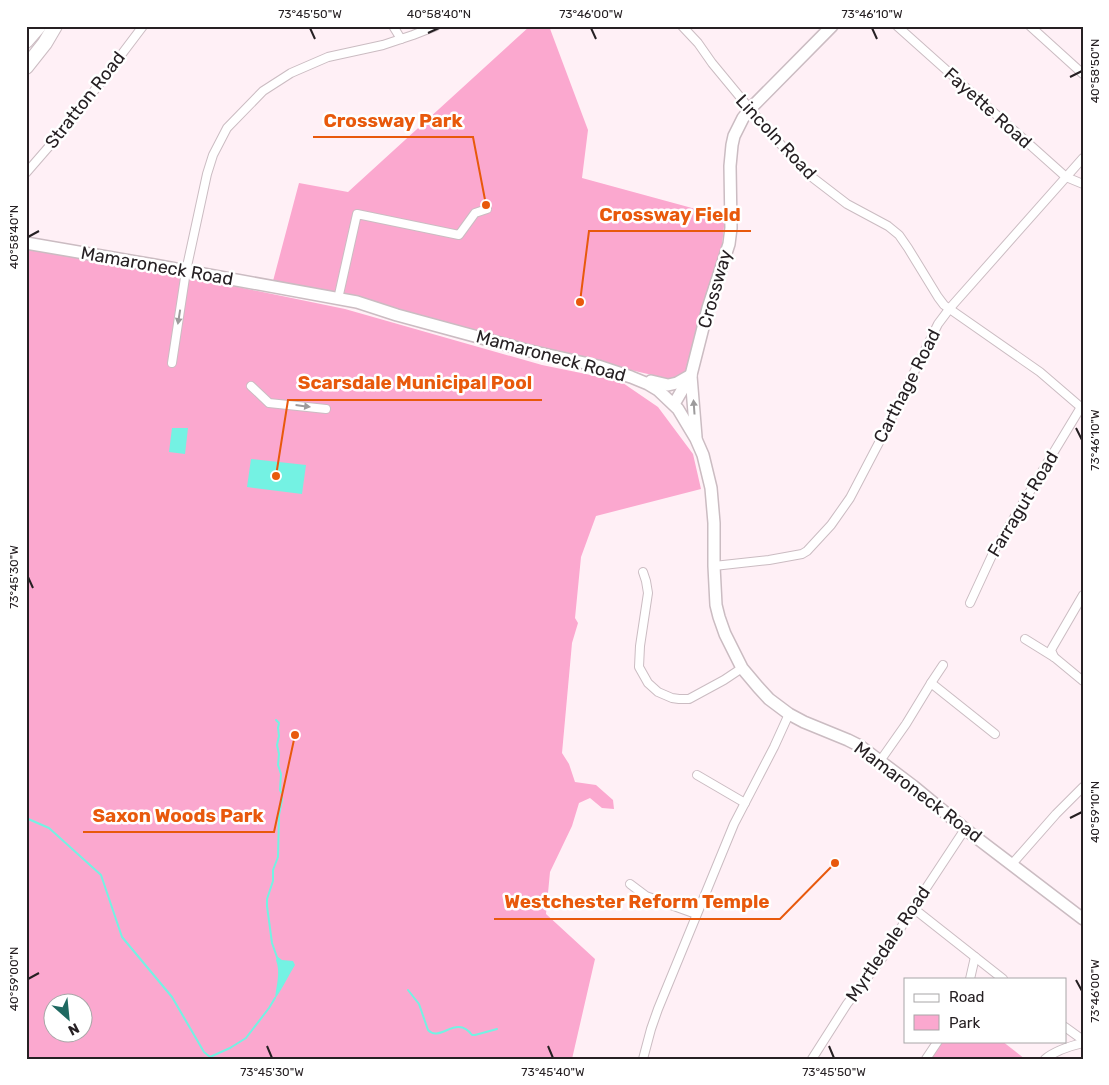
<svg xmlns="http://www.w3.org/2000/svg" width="1109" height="1085" font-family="Rubik,sans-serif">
	<rect width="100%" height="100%" fill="#fff0f6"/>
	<g fill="#fba8cf" fill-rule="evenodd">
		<path d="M530,26H549L588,130L582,178L725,217L721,255L682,382L481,335L374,304L273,281L299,183L348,192Z"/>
		<path d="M26,247L174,274L345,309L542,365L620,381L658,407L693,454L701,489L596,516L581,557L575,618L578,623L572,643L562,753L569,764L575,782L596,785L613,800L614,809L602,808L590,798L579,803L572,826L550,872L546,914L595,959L572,1059H26ZM52,1002H82V1032H52Z"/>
		<path d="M936,1041H1002L1025,1059H925Z"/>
	</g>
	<g fill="#74f2e3">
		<path d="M172,428H188L185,454L169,452Z"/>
		<path d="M251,459L306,465L302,494L247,487Z"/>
		<path d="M278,957L282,960L293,961L295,965C288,976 283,988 275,999C276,986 281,973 276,960Z"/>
	</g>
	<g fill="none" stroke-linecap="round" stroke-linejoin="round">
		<g stroke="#74f2e3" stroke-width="2">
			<path d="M276,720L279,723L278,728L279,736L277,745L279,754L278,765L281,774L280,790L282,794V800L279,815L278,857L273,870V881L267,899V906L272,943L278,960"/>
			<path d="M26,818L49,828L101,875L122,937L172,997L204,1052L210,1057L230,1048L246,1038L269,1008L275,998"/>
			<path d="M408,990L419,1004L428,1030C440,1043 456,1014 472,1035H475L497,1029"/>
		</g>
		<g stroke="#cbbcc2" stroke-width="10">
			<g id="street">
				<path d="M393,26L401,39"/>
				<path d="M682,26L698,43L712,63L750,109L804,171L847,204L888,226L899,235L908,248L938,297L944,305L1040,372L1083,409"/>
				<path d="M897,26L1066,177L1083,184"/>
				<path d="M1030,26L1083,74"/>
				<path d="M26,173L72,120L143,26"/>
				<path d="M338,299L357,214L459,235L475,213L487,209"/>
				<path d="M172,363L186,271L207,174L213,155L227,128L263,91L291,73L328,57L383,45L413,35L436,26"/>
				<path d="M251,386L269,403L326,409"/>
				<path d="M714,566L769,560L802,554L807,551L831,525L850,498L884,433L938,324L950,308L1083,158"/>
				<path d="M643,572L646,581L648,593L640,646L639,667L648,683L658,692L672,698L679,699H689L724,680L742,668"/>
				<path d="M970,603L994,551L1081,407"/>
				<path d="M1025,639L1054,657L1083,681"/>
				<path d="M1054,657L1051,650L1083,595"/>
				<path d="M931,683L995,734"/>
				<path d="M880,761L906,724L931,683L943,665"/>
				<path d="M697,775L745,803"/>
				<path d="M1012,864L1056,814L1083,787"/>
				<path d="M630,884L646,896L696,914"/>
				<path d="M913,908L1003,979"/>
				<path d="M970,979L975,957"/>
				<path d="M1065,1027L1083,1040"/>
				<path d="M643,1059L651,1029L658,1009L734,824L774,747L789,714"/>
				<path d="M812,1059L847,1004L883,957L913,908L965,829"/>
				<path d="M926,1059L938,1041"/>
				<path d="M1045,1059C1056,1050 1070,1046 1083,1043"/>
			</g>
		</g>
		<g stroke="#cbbcc2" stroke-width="14">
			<g id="secondary">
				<path d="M26,243L154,265L357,302L397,315L526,350L598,366L631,377L648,384L658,390L678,409L696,439L703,455L711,488L714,523V566L716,605L719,617L725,634L742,668L758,687L769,699L789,714L804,722L848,740L860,746L913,786L965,829L1083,919"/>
				<path d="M691,376L696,437"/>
				<path d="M651,381L668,385L677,383L691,375"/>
				<path d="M674,404L691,375L708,308L729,244L731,228L730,166L732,145L734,136L743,118L750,109L832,26"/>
			</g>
		</g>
		<g stroke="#cbbcc2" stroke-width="16">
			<g id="highway">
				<path d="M26,41L39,26"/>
				<path d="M26,67L45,43L55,26"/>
			</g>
		</g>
		<use href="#street" stroke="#fff" stroke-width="8"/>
		<use href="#secondary" stroke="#fff" stroke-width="11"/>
		<use href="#highway" stroke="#fff" stroke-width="14"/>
	</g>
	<defs><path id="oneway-solid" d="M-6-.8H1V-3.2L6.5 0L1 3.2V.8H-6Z" transform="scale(1.25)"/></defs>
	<g fill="#9d9b9c">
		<use href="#oneway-solid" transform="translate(179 317) rotate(99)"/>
		<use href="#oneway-solid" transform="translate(303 406) rotate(7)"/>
		<use href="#oneway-solid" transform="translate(694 407) rotate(-94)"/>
	</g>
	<path fill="none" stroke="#262023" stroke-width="2" d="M310,28L315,39M591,28L596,39M872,28L877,39M428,33L439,28M1070,77L1082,71M28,237L39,231M1076,428L1082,440M28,577L33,588M1070,818L1082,812M28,979L39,973M1076,980L1082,991M267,1046L272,1058M548,1046L553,1058M829,1046L834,1058"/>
	<g text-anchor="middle" stroke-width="5" stroke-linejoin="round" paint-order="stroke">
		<g font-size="18" fill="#262023" stroke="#fff">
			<text transform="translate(85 100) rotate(-52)" y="6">Stratton Road</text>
			<text transform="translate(988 108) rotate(42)" y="6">Fayette Road</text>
			<text transform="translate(776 137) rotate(47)" y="6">Lincoln Road</text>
			<text transform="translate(157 266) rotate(10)" y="6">Mamaroneck Road</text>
			<text transform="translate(715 289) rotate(-74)" y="6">Crossway</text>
			<text transform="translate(551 356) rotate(15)" y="6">Mamaroneck Road</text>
			<text transform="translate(907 386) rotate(-63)" y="6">Carthage Road</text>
			<text transform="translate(1023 504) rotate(-59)" y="6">Farragut Road</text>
			<text transform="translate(918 792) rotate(37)" y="6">Mamaroneck Road</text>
			<text transform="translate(888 944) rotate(-56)" y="6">Myrtledale Road</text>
		</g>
	</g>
	<path fill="none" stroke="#e8590c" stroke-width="2" d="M486 205L473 137H313M580 302L589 231H751M276 476L288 400H542M295 735L274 832H83M835 863L780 919H494"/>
	<g fill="#e8590c" stroke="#fff" stroke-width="2">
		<circle cx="486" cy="205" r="5"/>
		<circle cx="580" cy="302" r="5"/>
		<circle cx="276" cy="476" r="5"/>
		<circle cx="295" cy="735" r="5"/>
		<circle cx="835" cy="863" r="5"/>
	</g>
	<g font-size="19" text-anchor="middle" font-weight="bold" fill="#e8590c" stroke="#fff" stroke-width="5" stroke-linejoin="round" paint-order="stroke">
		<text x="393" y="127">Crossway Park</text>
		<text x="670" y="221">Crossway Field</text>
		<text x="415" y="389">Scarsdale Municipal Pool</text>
		<text x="178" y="822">Saxon Woods Park</text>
		<text x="637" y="908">Westchester Reform Temple</text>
	</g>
	<rect width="1109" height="1085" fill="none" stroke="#ffffff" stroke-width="55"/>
	<rect x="904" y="978" width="162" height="65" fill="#ffffff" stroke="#a8a6a7"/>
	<rect x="914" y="994" width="25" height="8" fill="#ffffff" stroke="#a8a6a7"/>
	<text x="949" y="1002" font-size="15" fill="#262023">Road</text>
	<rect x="914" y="1015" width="25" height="15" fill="#fba8cf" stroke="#a8a6a7"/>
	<text x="949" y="1028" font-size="15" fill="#262023">Park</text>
	<g transform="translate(68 1018) rotate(153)"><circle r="24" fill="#ffffff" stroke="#a8a6a7"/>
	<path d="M0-4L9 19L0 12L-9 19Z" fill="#1f6961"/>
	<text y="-8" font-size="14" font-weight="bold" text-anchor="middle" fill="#262023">N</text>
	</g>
	<rect x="28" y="28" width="1054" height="1030" fill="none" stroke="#262023" stroke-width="2"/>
	<g font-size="12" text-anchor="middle" fill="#262023">
		<text x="310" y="18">73°45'50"W</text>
		<text x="439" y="18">40°58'40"N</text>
		<text x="591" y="18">73°46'00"W</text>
		<text x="872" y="18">73°46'10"W</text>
		<text transform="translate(1095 71) rotate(-90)" y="4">40°58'50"N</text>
		<text transform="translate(14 237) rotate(-90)" y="4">40°58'40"N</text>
		<text transform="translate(1095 440) rotate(-90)" y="4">73°46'10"W</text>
		<text transform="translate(14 577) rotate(-90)" y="4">73°45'30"W</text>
		<text transform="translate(1095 812) rotate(-90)" y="4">40°59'10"N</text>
		<text transform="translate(14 979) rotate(-90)" y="4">40°59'00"N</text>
		<text transform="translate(1095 991) rotate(-90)" y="4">73°46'00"W</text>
		<text x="272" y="1076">73°45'30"W</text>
		<text x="553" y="1076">73°45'40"W</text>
		<text x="834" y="1076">73°45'50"W</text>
	</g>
</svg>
